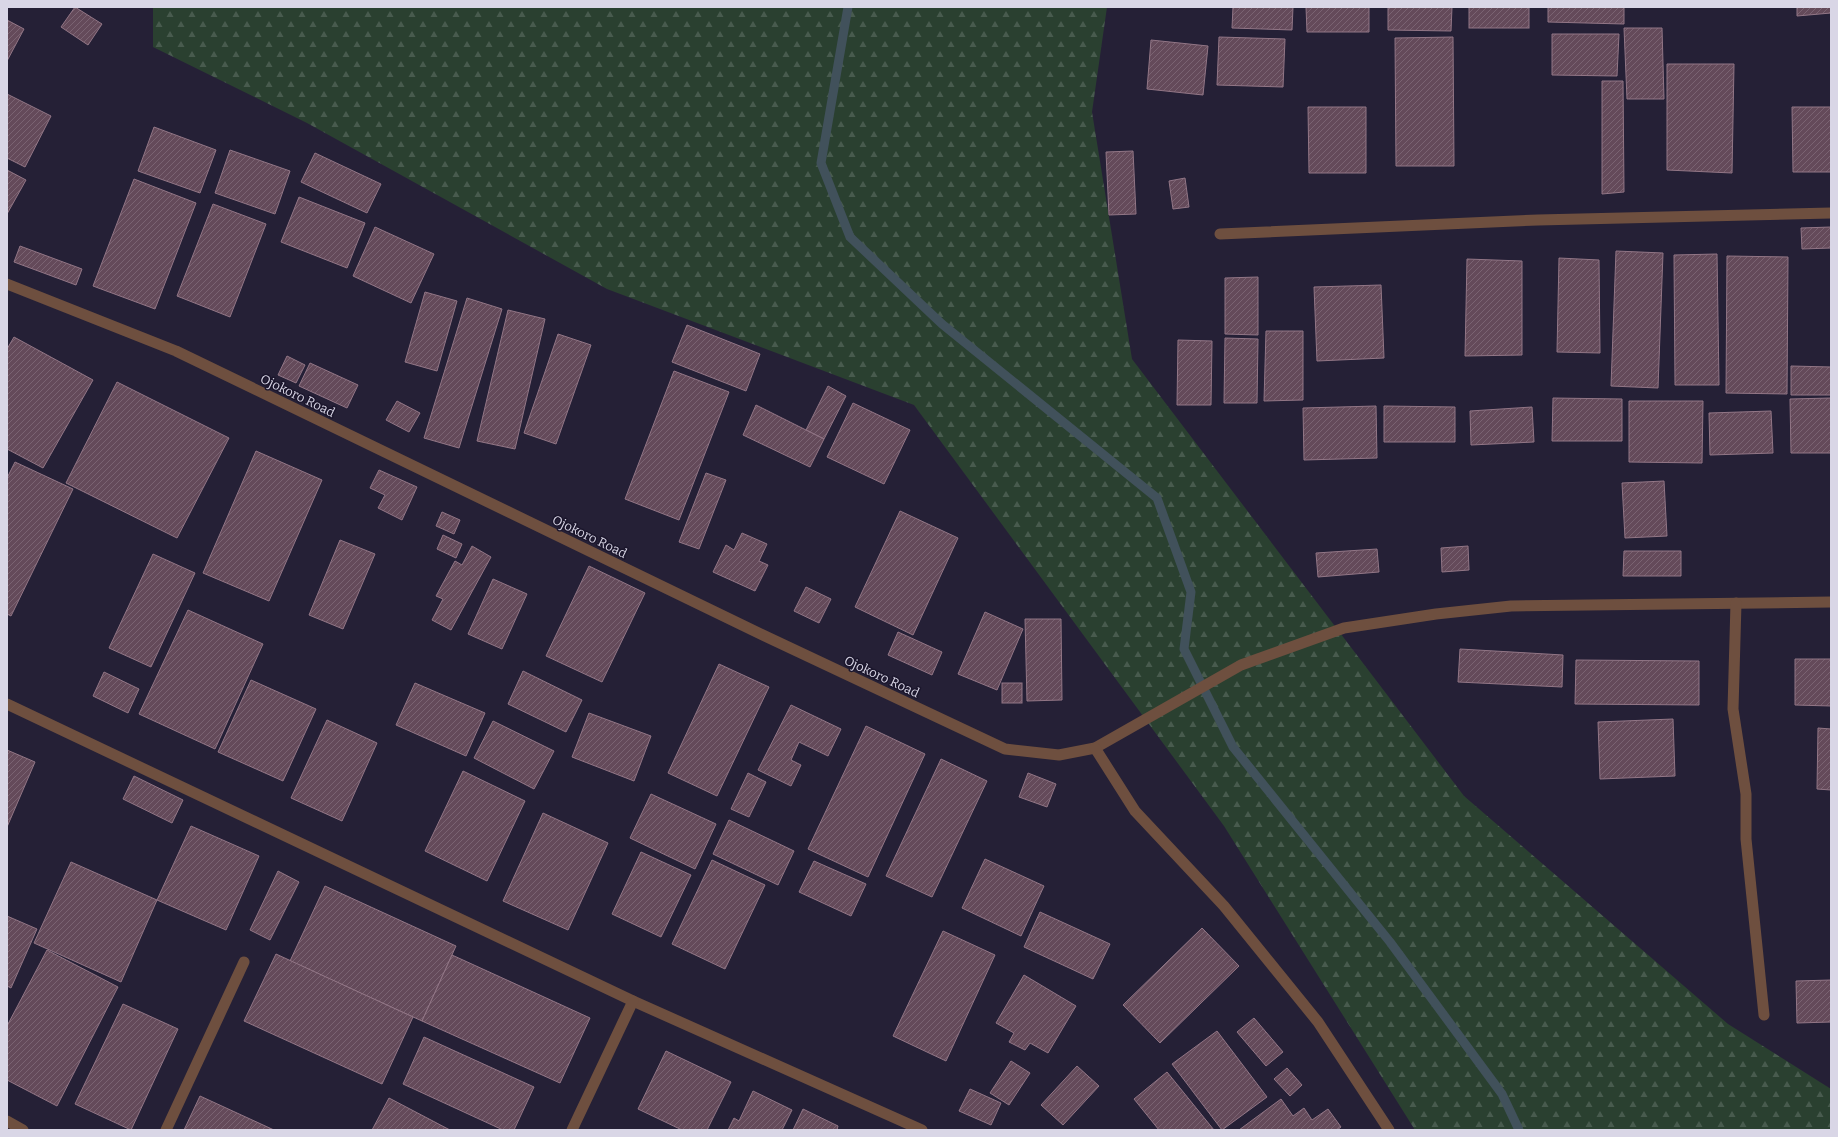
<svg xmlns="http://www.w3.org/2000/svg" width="1838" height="1137" font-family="Bitter,serif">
	<defs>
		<pattern id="forest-firs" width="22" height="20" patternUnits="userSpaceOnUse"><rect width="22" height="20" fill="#2a4030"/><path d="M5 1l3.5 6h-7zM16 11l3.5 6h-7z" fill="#485b4e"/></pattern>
		<pattern id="building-hatch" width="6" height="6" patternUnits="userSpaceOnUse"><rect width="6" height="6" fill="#644a5a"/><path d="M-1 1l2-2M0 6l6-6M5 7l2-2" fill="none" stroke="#7a6372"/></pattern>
	</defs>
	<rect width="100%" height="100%" fill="#252036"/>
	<path fill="url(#forest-firs)" d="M153,7H1107L1092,112L1132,359L1464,796L1728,1024L1831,1089V1130H1415L1224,826L914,405L607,289L307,123L153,47Z"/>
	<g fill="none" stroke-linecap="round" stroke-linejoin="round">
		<path stroke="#41515b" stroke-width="9" d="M848,7L821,163L850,237L942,324L1157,498L1191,592L1184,649L1233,747L1390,942L1502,1094L1519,1130"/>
	</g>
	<g fill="url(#building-hatch)" stroke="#927686">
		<path d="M75,7L102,24L88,45L61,27Z"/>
		<path d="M1233,7H1293L1292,30L1232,28Z"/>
		<path d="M1306,7H1369V32H1307Z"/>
		<path d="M1388,7H1452L1451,31L1388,30Z"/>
		<rect x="1469" y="7" width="60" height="21"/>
		<path d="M1548,7H1624V24L1548,22Z"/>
		<path d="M1797,7H1831V13L1797,16Z"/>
		<path d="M7,20L24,29L7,61Z"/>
		<path d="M1624,28H1662L1664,99H1627Z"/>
		<path d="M1552,34H1619L1617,76L1552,75Z"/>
		<path d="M1219,37L1285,39L1283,87L1217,85Z"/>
		<path d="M1453,37L1454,166H1396L1395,38Z"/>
		<path d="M1151,40L1208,46L1203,95L1147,89Z"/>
		<path d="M1667,64H1734L1732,173L1667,170Z"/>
		<path d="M1602,81H1623L1624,192L1602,194Z"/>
		<path d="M7,94L51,116L25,167L7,158Z"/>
		<path d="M1308,107H1366V173H1309Z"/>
		<path d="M1792,107H1831V172H1793Z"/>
		<path d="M154,127L216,150L200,193L138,171Z"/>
		<path d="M230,150L290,171L275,214L215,193Z"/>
		<path d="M1133,151L1136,214L1109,215L1106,152Z"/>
		<path d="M315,153L381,184L367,213L301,182Z"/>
		<path d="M7,170L26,180L7,214Z"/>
		<path d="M1185,178L1189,207L1173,209L1169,181Z"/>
		<path d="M134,179L196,203L155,309L93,286Z"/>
		<path d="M299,197L365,223L347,268L281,242Z"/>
		<path d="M213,204L266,224L230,317L177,296Z"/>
		<path d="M375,227L434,254L411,303L353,276Z"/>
		<path d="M1831,227V248L1802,249L1801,228Z"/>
		<path d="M20,246L82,269L76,285L14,262Z"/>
		<path d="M1616,251L1663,253L1658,388L1611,386Z"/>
		<path d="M1717,254L1719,385H1675L1674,255Z"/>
		<path d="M1727,256L1788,257L1787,394L1726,393Z"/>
		<path d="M1559,258L1599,260L1600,353L1557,352Z"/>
		<path d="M1467,259L1522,261V355L1465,356Z"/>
		<path d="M1258,277V335L1225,334V278Z"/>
		<path d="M1381,285L1384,358L1317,361L1314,287Z"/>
		<path d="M425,292L457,301L437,371L405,362Z"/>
		<path d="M467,298L502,309L459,448L424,438Z"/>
		<path d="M508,310L545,319L515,449L477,441Z"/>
		<path d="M687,325L760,354L746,391L672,362Z"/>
		<path d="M1266,331H1303V400L1264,401Z"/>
		<path d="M558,334L591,345L556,444L524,433Z"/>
		<path d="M14,337L93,380L43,468L7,449V349Z"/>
		<path d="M1225,338L1258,339L1257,403H1224Z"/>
		<path d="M1178,340L1212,341L1211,405H1177Z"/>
		<path d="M287,356L305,365L296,383L278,375Z"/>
		<path d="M310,363L358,385L347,408L299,386Z"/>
		<path d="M1791,366L1831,367V395H1791Z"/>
		<path d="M674,371L729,392L679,520L625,499Z"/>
		<path d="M117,382L229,438L177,538L66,483Z"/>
		<path d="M828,386L846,396L824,439L806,430Z"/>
		<path d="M1553,398L1622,399V441H1552Z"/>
		<path d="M1831,398V453H1791L1790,399Z"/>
		<path d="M397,401L420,413L409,432L386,420Z"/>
		<path d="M1629,401H1703L1702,463L1629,462Z"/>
		<path d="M853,403L910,430L884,484L827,457Z"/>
		<path d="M756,405L824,439L810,467L743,435Z"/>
		<path d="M1376,406L1377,458L1304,460L1303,408Z"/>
		<path d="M1384,406L1455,407V442H1384Z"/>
		<path d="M1532,407L1534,442L1471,445L1470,411Z"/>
		<path d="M1771,411L1773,453L1710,455L1709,413Z"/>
		<path d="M256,451L322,480L269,601L203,573Z"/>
		<path d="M15,462L73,489L11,616L7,614V478Z"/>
		<path d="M379,470L417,487L402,520L378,508L385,495L370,488Z"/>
		<path d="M706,473L726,480L699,549L679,542Z"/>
		<path d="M1664,481L1667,536L1625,538L1622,483Z"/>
		<path d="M900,511L958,538L913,635L855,607Z"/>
		<path d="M442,512L460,520L454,534L436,526Z"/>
		<path d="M742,533L767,544L759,561L768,565L755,591L713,572L726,545L734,550Z"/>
		<path d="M443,535L462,544L456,558L437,549Z"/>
		<path d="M340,540L375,554L343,629L309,615Z"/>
		<path d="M472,546L491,557L451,630L432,620L443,599L436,596L455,561L462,565Z"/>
		<path d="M1468,546L1469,570L1442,572L1441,548Z"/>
		<path d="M1377,549L1379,572L1318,577L1316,553Z"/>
		<path d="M1624,551H1681V576H1623Z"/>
		<path d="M153,554L195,573L151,667L109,648Z"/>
		<path d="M589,566L645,593L602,682L546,656Z"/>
		<path d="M493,579L527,594L502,649L468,634Z"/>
		<path d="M806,587L831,599L819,623L794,611Z"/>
		<path d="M188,610L263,644L215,749L139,714Z"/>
		<path d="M985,612L1023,629L997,690L958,674Z"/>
		<path d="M1025,619H1061L1062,700L1027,701Z"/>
		<path d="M898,632L942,652L932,675L888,655Z"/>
		<path d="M1460,649L1563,655L1562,687L1458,682Z"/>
		<path d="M1795,659H1831V706L1795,705Z"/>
		<path d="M1576,660L1699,661V705L1575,704Z"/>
		<path d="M719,664L769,687L717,796L668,773Z"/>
		<path d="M523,671L582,700L566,732L508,704Z"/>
		<path d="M104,672L139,689L128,713L93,696Z"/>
		<path d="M251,680L316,709L283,781L218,752Z"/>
		<path d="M415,683L485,713L466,756L396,725Z"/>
		<rect x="1002" y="683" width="20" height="20"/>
		<path d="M791,705L841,729L828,756L799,742L791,760L801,765L791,786L758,770Z"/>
		<path d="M589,713L651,736L634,781L572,757Z"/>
		<path d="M1673,719L1675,776L1600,779L1598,722Z"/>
		<path d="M327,720L377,743L342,821L291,798Z"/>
		<path d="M493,721L554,751L534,789L474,758Z"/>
		<path d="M866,726L925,754L868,877L808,849Z"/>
		<path d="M1818,728L1831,729V790L1817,789Z"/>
		<path d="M7,750L35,762L7,827Z"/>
		<path d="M941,759L987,781L932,897L886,876Z"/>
		<path d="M463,771L525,801L487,881L425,851Z"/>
		<path d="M748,773L766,782L749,817L731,809Z"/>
		<path d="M1028,773L1056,784L1047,807L1019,797Z"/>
		<path d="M134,776L183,800L172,823L123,799Z"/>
		<path d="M651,794L716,824L695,869L630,838Z"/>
		<path d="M543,813L608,843L568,930L503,901Z"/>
		<path d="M729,820L794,851L778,885L713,854Z"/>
		<path d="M191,826L259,856L226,930L157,900Z"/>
		<path d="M641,852L691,875L661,937L612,914Z"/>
		<path d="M985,859L1044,886L1021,936L962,908Z"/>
		<path d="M712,860L765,885L725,969L672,944Z"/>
		<path d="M814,861L866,884L851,916L799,892Z"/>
		<path d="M71,862L157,900L121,982L34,943Z"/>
		<path d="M278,871L299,882L270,940L250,930Z"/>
		<path d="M325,886L456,946L422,1021L290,961Z"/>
		<path d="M1040,912L1110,944L1093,979L1024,947Z"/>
		<path d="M7,916L37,929L11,988L7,986Z"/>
		<path d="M1202,928L1239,966L1160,1043L1123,1005Z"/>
		<path d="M943,931L995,955L946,1061L893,1036Z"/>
		<path d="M47,950L118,987L57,1106L7,1080V1026Z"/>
		<path d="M276,954L413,1017L382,1084L244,1021Z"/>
		<path d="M452,955L590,1018L560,1083L422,1021Z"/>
		<path d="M1024,975L1076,1006L1048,1053L1030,1043L1025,1050L1009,1042L1014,1033L996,1023Z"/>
		<path d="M1831,980V1022L1797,1023L1796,981Z"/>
		<path d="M123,1004L178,1029L131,1130L75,1104Z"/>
		<path d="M1254,1018L1283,1052L1266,1066L1237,1032Z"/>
		<path d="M1217,1031L1267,1097L1222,1130L1172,1064Z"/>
		<path d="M424,1037L534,1087L514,1130H503L403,1084Z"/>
		<path d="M666,1051L731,1082L707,1130H682L638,1109Z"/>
		<path d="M1011,1061L1030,1073L1009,1105L990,1093Z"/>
		<path d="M1077,1066L1099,1086L1063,1125L1041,1105Z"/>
		<path d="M1287,1068L1302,1085L1290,1096L1274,1079Z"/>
		<path d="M1167,1072L1214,1130H1159L1134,1099Z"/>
		<path d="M970,1089L1001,1103L991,1125L959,1111Z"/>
		<path d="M753,1091L792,1110L782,1130H728L734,1118L739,1121Z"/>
		<path d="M200,1096L274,1130H184Z"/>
		<path d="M389,1098L450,1130H372Z"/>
		<path d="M1281,1099L1293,1116L1304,1108L1312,1120L1328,1109L1341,1127L1337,1130H1239Z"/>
		<path d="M803,1109L838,1126L837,1130H793Z"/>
	</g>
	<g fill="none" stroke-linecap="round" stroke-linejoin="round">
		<g stroke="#6e4f3f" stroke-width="11">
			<path d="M1220,234L1538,220L1831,213"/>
			<path d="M7,284L176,351L767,637L1005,749L1059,755L1095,748L1241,665L1344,628L1436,614L1511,606L1831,602"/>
			<path d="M1736,603L1733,709L1746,794V839L1764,1015"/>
			<path d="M7,704L633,1001L922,1130"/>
			<path d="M1095,748L1135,811L1224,906L1318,1022L1389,1130"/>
			<path d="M7,1121L23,1130"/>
			<path d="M166,1130L244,962"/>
			<path d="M572,1130L633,1001"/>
		</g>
	</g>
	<g text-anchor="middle" stroke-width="3" stroke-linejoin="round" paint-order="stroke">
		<g font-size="13" fill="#d9d6e6" stroke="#1b162c">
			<text transform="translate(298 395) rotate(26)" y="5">Ojokoro Road</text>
			<text transform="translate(590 536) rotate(26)" y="5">Ojokoro Road</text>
			<text transform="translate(882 676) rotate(25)" y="5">Ojokoro Road</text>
		</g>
	</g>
	<rect width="1838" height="1137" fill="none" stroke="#d9d6e6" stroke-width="16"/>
</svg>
